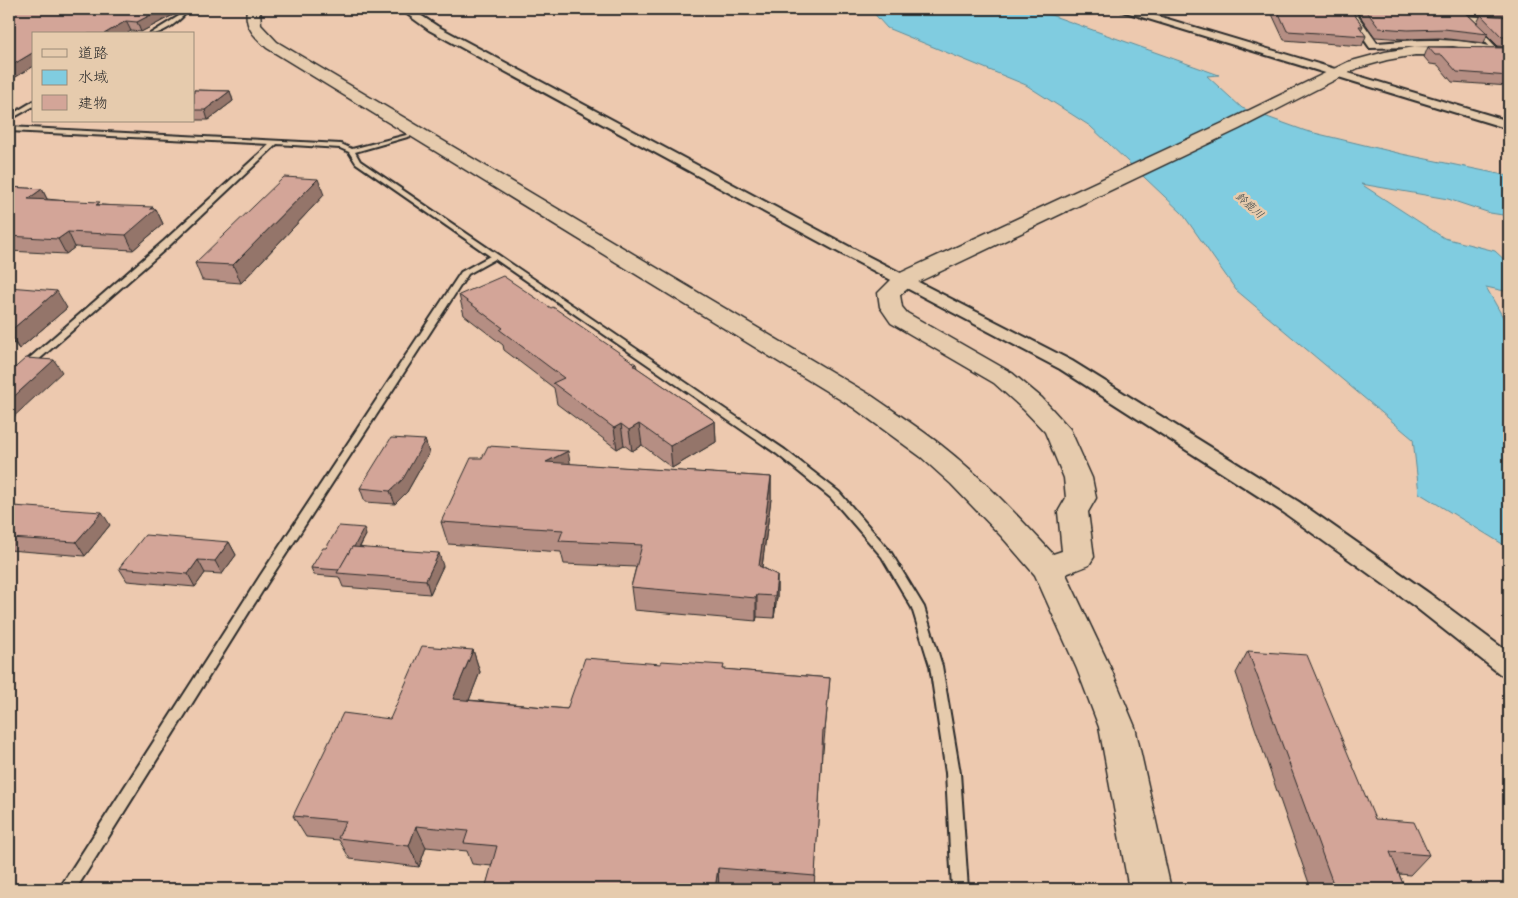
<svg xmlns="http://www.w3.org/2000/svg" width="1518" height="898" font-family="Delius,'Klee One',sans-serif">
	<rect width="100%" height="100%" fill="#edc9af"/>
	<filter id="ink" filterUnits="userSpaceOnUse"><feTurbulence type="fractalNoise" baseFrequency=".02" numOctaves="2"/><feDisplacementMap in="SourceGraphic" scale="10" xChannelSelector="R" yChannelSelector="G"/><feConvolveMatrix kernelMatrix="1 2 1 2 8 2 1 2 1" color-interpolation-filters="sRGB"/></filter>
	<g filter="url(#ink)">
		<path fill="#80cce0" stroke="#5e8c98" d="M870,9H1034L1219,75L1207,76L1242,108L1306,131L1402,154L1509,176V216L1490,213L1448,199L1361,184L1444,238L1495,251L1509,264V292L1486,287L1509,328V548L1419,493L1413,439L1236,290L1182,213L1090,126L1026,85L887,28Z"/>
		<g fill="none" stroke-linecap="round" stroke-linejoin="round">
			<g stroke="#2b2b2b" stroke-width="4">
				<g id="lane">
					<path d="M185,9H189C181,20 164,34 150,34L179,16Z"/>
					<path d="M1475,29H1479L1499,50V52H1495L1475,31Z"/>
					<path d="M34,101V106L9,120V116Z"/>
					<path d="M9,127L341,144L352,149L418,132V134L355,152L360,161L785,450L839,492L890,551L924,607L942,666L960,773L968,889H952L946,773L930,666L912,608L882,557L831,498L777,454L495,259L468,274L268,582L76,889H59L260,576L461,272L490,256L356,163L349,152L340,148L277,144L170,245L12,383L9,384V376L164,241L270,144L9,131Z"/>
				</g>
			</g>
			<g stroke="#2b2b2b" stroke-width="4">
				<g id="street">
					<path d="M400,9H411L437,26L850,247L1072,361L1299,502L1430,594L1509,653V677L1500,674L1414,606L1283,512L1060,369L840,253L429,30Z"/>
					<path d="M1120,9H1134L1509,121V129L1122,11Z"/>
					<path d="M1343,9H1353L1377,43C1419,39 1460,37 1501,49L1502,51L1497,54L1453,46L1370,48Z"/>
					<path d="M1466,16L1509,19V25L1463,21L1461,19Z"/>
				</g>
			</g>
			<g stroke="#2b2b2b" stroke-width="3">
				<path id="secondary" d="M247,9H260L261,25L277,42L872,396C895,412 919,428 941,445C982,477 1018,516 1053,554L1062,551L1058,512L1066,498L1064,478L1045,432L1024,410L994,383L891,323L880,307L878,293L896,275L1227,121L1348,62L1385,52L1415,47L1509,48V56L1415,55L1387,60L1358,68L1239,129L912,285L900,295L902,307L907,313L1012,373L1042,398L1070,429L1092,478L1096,498L1088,512L1094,557L1089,565L1066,574L1111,669L1135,727L1171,889H1129L1099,727L1077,669L1035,575L1002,537L951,484L921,457L854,408L267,48C255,37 244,27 247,9Z"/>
			</g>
			<use href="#lane" fill="#e6cbad" fill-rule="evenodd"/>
			<use href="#street" fill="#e6cbad" fill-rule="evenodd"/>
			<use href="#secondary" fill="#e6cbad" fill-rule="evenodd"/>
		</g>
		<g fill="#b58e83" stroke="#2b2b2b" fill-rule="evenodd">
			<path d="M9,9L175,14L141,32L131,31L34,34V66L9,81Z"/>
			<path d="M1248,9H1350L1363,26L1361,30L1366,36L1362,46L1284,40L1271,12L1248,11Z"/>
			<path d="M1355,9H1509V47L1498,46L1487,35L1484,43L1439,38L1404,39L1375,37ZM1467,14L1481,15L1477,23Z"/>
			<path d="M1428,47L1509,48V86L1452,82L1438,65L1430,64L1424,57Z"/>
			<path d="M194,90L230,91L233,101L208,120H194Z"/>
			<path d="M9,187L42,189L47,199L102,205L156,209L163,224L133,250L75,247L66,254L9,251Z"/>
			<path d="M324,195L241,283L202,280L195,263Z"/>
			<path d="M9,287L67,308L19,349L14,343L9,347Z"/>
			<path d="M459,295L636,364L637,368L715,421L716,442L672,468L642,445L632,451L624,445L617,449L557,404L554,388L504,350L503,345L464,315Z"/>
			<path d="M425,440L429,453L407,492L395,504L365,502L360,488Z"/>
			<path d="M571,464L771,477V499L762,567L777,575V597L774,618L757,617L756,621L634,610L631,587L636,567L564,564L561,552L448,544L441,522Z"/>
			<path d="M9,510L110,525L85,556L9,550Z"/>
			<path d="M366,535L360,547L443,566L430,594L343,587L339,577L314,575L311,568L326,548Z"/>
			<path d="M229,542L236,555L222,574L205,573L195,587L127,581L119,568Z"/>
			<path d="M473,650L480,672L469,700L567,709L661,664L830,678L823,752H822L814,889H730L719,888V889H485L492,866L472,864L467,851L426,847L419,867L350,859L339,840L306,837L293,816L390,719Z"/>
			<path d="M1248,651L1375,819L1429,855L1410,875L1399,874L1405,889H1311L1236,673Z"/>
		</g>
		<g fill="#94746a" stroke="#2b2b2b">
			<path d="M162,9H173L175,14L141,32L137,22Z"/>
			<path d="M1464,9H1469L1466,14L1460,17Z"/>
			<path d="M126,21L131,31L126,34H104Z"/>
			<path d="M34,52V66L9,81V67Z"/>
			<path d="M230,91L233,101L208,120L205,110Z"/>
			<path d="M318,179L324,195L241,283L233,265Z"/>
			<path d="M42,189L49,203L28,199Z"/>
			<path d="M153,207L154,211L156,209L163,224L133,250L126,235Z"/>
			<path d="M68,232L75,247L66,254L58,239Z"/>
			<path d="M57,291L67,308L19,349L9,332Z"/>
			<path d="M9,334L14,343L9,347Z"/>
			<path d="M54,360L62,372L9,421V401Z"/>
			<path d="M715,421L716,442L672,468L670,446Z"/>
			<path d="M621,424L624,445L617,449L614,428Z"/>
			<path d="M639,424L642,445L632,451L629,430Z"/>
			<path d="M425,440L429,453L407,492L395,504L390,491Z"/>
			<path d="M568,451L572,473L546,462Z"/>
			<path d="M771,477V499L759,588V566Z"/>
			<path d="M102,512L110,525L85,556L76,542Z"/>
			<path d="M364,528L366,535L345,574L340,570Z"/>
			<path d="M229,542L236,555L222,574L215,561Z"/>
			<path d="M439,553L443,566L430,594L426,580Z"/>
			<path d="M198,560L205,573L195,587L188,574Z"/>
			<path d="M777,575V597L774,618L775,596Z"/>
			<path d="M757,595V617L756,621V598Z"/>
			<path d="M473,650L480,672L461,721L453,699Z"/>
			<path d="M416,826L426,847L419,867L409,846Z"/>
			<path d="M718,868L719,889H715Z"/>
		</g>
		<g fill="#d3a598" stroke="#2b2b2b">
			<path d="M9,9H162L137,22L126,21L104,34H34V52L9,67Z"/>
			<path d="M1277,9H1350L1363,26H1359L1366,36L1287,31Z"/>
			<path d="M1365,9H1464V11L1488,34L1444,29L1408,30L1379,28Z"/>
			<path d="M1481,15L1509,17V37H1502Z"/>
			<path d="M1428,47L1509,48V76L1457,72L1442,55H1435Z"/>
			<path d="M194,90L230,91L205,110H194Z"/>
			<path d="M284,177L318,179L233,265L195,263Z"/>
			<path d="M9,187L42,189L28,199L100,202L96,205L153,207L150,209H156L126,235L68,232L58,239L9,236Z"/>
			<path d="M503,276L551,308L553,307L636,364L633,365L715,421L670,446L639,424L629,430L621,424L614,428L553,383L564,378L500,330L503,328L459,295Z"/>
			<path d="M9,287L57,291L9,332Z"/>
			<path d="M26,358L54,360L9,401V373Z"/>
			<path d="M391,438L425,440L403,479L390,491L360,488Z"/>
			<path d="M488,446L568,451L546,462L771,477L759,566L777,575L775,596L757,595L756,598L631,587L642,545L559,541L563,530L441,522L471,458H482Z"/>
			<path d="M13,506L102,512L76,542L9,538V510Z"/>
			<path d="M339,526L364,528L354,547H352L339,570L311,568L323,548H326Z"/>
			<path d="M145,535L229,542L215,561L198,560L188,574L119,568Z"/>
			<path d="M352,547L439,553L426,580L337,573Z"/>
			<path d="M422,646L473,650L453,699L567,709L585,658L661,664V661L724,665L723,669L830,678L825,730H823L815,876L718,868L715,889H485L497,846L464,843L468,831L416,826L409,846L338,838L346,821L293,816L343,713L390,719Z"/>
			<path d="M1248,651L1307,655L1375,819L1414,822L1429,855L1390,852L1405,889H1335Z"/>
		</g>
	</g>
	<g text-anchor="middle" stroke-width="5" stroke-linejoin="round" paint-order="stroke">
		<g font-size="11" font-style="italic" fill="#384346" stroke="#e6cbad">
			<text transform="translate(1250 205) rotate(42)" y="4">鈴鹿川</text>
		</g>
	</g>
	<rect width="1518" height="898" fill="none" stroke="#e6cbad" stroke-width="30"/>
	<rect x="15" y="15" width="1488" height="868" fill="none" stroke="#2b2b2b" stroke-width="2" filter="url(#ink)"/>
	<rect x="32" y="32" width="162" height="90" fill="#e6cbad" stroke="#9b8b79"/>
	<rect x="42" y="49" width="25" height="8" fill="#e6cbad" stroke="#9b8b79"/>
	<text x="78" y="58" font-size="15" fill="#2b2b2b">道路</text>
	<rect x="42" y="70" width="25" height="15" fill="#80cce0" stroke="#9b8b79"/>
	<text x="78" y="82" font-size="15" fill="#2b2b2b">水域</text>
	<rect x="42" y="95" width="25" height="15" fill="#d3a598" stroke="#9b8b79"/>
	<text x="78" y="108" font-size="15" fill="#2b2b2b">建物</text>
</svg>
